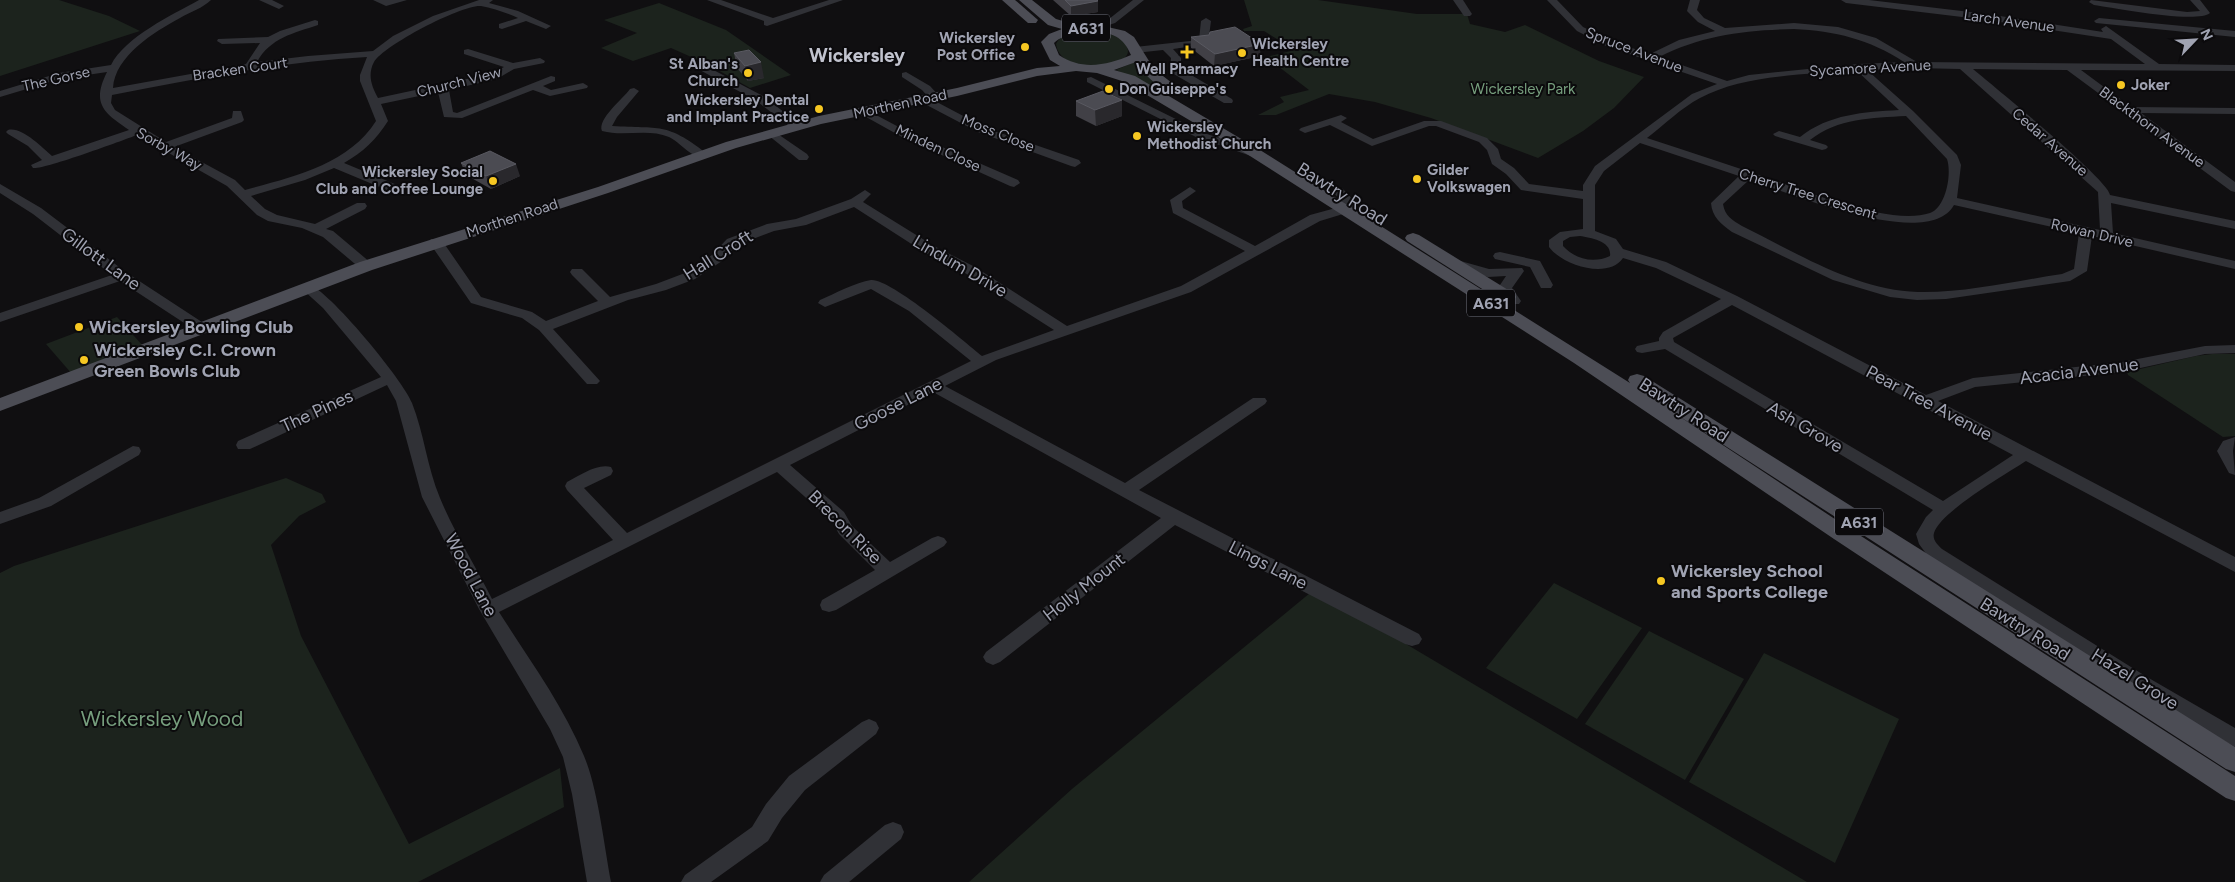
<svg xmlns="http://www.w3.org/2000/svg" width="2235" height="882" font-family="Figtree,sans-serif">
	<rect width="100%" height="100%" fill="#100f11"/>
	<g fill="#1c231d">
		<path d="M0,0H59L109,16L140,31L0,76Z"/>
		<path d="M1244,0H1318L1417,14H1467L1470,24L1505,32L1525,25L1599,61L1644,77L1614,108L1583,131L1538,158L1431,118L1375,102L1329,94L1276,115H1258L1284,102L1280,97L1309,90L1266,57L1295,50L1264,31H1244L1243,29L1252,26Z"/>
		<path d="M659,3L726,30L791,75L750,88L707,64L671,48L633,61L601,48L637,33L604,20Z"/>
		<path d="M1090,31C1103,33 1126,33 1128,51C1128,55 1125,58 1122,60C1103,69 1060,71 1056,44C1062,32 1078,32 1090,31Z"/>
		<path d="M1132,63H1137L1146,75L1157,83L1149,85L1116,70Z"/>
		<path d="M117,317L143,346L72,374L46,344Z"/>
		<path d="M2212,354H2235V436L2223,437L2128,375L2127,372L2196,356Z"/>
		<path d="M286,478L322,494L326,502L299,516L271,545L301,636L409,844L560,768L564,807L418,882H0V573L14,566Z"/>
		<path d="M1554,583L1642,628L1577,719L1486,668Z"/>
		<path d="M1310,593L1401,641L1807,882H969L1072,789Z"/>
		<path d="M1649,631L1744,679L1685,780L1585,724Z"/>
		<path d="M1764,653L1899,719L1835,863L1689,782Z"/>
	</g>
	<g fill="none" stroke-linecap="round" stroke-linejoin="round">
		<g fill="#303136" fill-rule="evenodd">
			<path d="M199,0H211C203,8 190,12 180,18C154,32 115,56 113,88L246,64L260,43L222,44L217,41L218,39L268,37L280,31L315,20L318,21V25C294,33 270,38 257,62L308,56L373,51L393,36L433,16L479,0H493L489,3L518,11L551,26L546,29L526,21L502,29L499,28V24L518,18C507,13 493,8 481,6C463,4 384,45 374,62C367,75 372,87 378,98L490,74L504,67L464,54V50L468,49L513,63L540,58L545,61L544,63L514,69L497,79L449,90L453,112L457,113L551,76L555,77V81L543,86L551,90L583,83L588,86L587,88L550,96L533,90L462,118L444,117L438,92L381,104L388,121C376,140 363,152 344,163L402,187L404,190L402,193H394L334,168L305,180L251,196L265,209L277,215L315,224L357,203H365L367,206L365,209L326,229L333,231L371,263L373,266L366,270L361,269L323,237L302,228L268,221L257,215L227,186L137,135C121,141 43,170 33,168L31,165L42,160L28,146L8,134L6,132L8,130C21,126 42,147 52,156L129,130C104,113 91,104 107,72L60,79L0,97V91L59,73L111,65C125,37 172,15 199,0ZM367,57L360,75V81L376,121C348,165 292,177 245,190L235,180L174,147L242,122L244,120L241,111H233L232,118L166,142L115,110L111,103L112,95C197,78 281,62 367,57Z"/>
			<path d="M259,0H272L284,6L279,9Z"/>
			<path d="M373,0H407L386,6Z"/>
			<path d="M707,0H721L773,18L829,0H843L767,26L764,25V21Z"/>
			<path d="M1133,0H1144L1115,23L1091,31L1086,28L1109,19Z"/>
			<path d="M1453,0H1463L1472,14L1470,16H1464Z"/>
			<path d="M1547,0H1557L1583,27L1614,42L1650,54L1679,40L1715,31L1698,22L1687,11L1690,0H1700L1697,10L1704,18L1725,28L1794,23L1838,27L1876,38L1917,62L2145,64L2111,39L1987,20L1846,3L1841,0H1869L1987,14L2103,32L2101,29L2106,26L2159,64L2235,65V71L2081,70L2131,107L2235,108V114L2141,113L2235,182V192L2231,191L2067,70L1973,69C1992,85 2109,180 2110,195L2235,221V229L2111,203L2113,233L2235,261V269L2092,236L2087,271L2070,281L1946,299L1917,300L1890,297L1833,280L1732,232C1721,224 1712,217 1711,203L1739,176L1640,143L1604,171L1595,185V231L1616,239L1623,249L1666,262L1737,296L1926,395L1973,378L2122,362L2205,346L2235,345V353L2205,354L2122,372L1975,387L1938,401L2235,557V572L2026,461C2006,474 1940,512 1934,533C1932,540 1938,545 1942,549L2147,677L2235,728V747L2133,689L1930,559L1919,544L1916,534L1926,517L1933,510L1665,349L1642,353L1637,352L1635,349L1637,346L1659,341V338L1663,332L1721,299L1656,268L1623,258C1608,280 1562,265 1549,247V240L1560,232L1583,229V199L1521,190L1506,174L1492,164L1487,150L1479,142L1436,126H1429L1372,146L1330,125L1305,133L1299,130L1301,128L1341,115L1347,118L1341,122L1373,139L1424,121H1441L1487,138L1498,149L1501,159L1514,168L1529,184L1583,191V185L1595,166L1692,94L1717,84L1606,46L1577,31ZM1794,29C1835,31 1869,39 1904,62L1858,64L1749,75L1727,81L1659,57C1702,35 1746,30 1794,29ZM1915,68L1960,69L2098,192L2100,230L1957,198L1961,165L1957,155L1913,111L1867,70ZM1856,70L1899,110C1864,112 1829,114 1800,137L1779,131L1773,134L1775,136L1822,150L1826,149L1828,147L1826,145L1810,140C1838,118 1872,118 1906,116L1947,159C1952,174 1946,207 1930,213C1890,226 1810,192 1771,179C1730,165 1689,152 1647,138C1664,125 1681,108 1700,98C1744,74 1807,75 1856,70ZM1749,180C1788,192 1928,252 1954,205L2079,233L2074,269L2062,274C2015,281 1966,293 1918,292C1855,290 1797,253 1742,226C1732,220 1725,216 1723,204ZM1580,236C1591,238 1612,241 1610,256C1593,264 1575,259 1563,246V241L1570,237ZM1732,305L2013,455L1943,501L1674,342L1673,338Z"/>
			<path d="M2091,0L2187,12L2200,11L2190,0H2200L2210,13C2197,24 2115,8 2094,5L2089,2Z"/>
			<path d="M1206,18L1211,21L1208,44L1173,49L1181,58V69L1232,99L1233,101L1232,103H1224L1172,73L1170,68L1171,58L1163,50L1135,53L1130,50L1135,47L1199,40L1201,21Z"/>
			<path d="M2099,18L2235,31V37L2096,23L2094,21Z"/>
			<path d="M702,64L763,96L802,126L800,128H792L755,100L698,69L697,67Z"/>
			<path d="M906,72L930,86L940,97L939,99L933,100L986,128L1079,160L1081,163L1075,167L1071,166L978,132L919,101L918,99L923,96L930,99L922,90L902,77V73Z"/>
			<path d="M1091,77L1204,133L1255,150L1257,152L1251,156L1196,137L1087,82V78Z"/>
			<path d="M634,88L639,91L617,117L612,126C660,129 666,122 706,153L708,155L706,157C694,161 680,142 669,137C648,128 624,137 602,131C597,119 623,99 630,89Z"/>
			<path d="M863,108L910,133L1018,180L1020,183L1014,187L1010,186L902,137L859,113L857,111L859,109Z"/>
			<path d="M772,130L807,154L809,157L807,160H799L768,135L766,133Z"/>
			<path d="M0,184L41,208L127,273L208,326L210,329L208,332H198L120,281L0,322V313L112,275L33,214L0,193Z"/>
			<path d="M1190,187L1196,191L1182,201L1183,208L1255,246L1310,215L1343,206V203L1332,191L1334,188H1342L1355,202L1353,211L1320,221L1191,292L996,360L945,386L1125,483L1253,398H1265L1267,401L1265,404L1139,490L1419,634L1422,639L1419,644L1412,646L1405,644L1175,525L1000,662L993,665L986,662L983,657L986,652L1161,518L933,392L790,465L844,512L852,526L890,562L932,538L938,536L944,538L947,542L944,546L836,610L829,612L822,610L820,605L822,600L875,570L839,534L831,520L777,472L499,612C528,658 563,705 584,756C598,789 604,845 611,882H587L572,794L563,757L550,729L479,609L422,497L396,401L387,385L250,449H238L236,445L238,441L381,377L323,308L301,288L308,284C328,289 404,381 412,403C424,433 427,467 440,498C454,532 475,565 492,599L613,540L567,490L565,486L567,482C579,476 597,463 611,467L613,471L611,475L584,488L627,533L971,361L909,311L871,289L825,307L818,303L820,300C834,294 856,282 871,280C890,278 964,341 982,356L1054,330L965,273L924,252L854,207L806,225L774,231L737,245L722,261L695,279L666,290L628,300L553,329L600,381L597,384H587L539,330L522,318L471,303L429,242L431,239H441L481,297L532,312L546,321L598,301L572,275L570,272L572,269H582L610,297L656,284L685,273L712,255L727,239L767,224L796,219L851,199L865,190L871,194L863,202L934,246L975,267L1067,326L1181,286L1245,251L1173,213L1170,200Z"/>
			<path d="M1500,252L1540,261L1553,285L1551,288H1541L1530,267L1495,259L1493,256L1495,253Z"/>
			<path d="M1457,260L1489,269L1522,268L1524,271L1512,288L1521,301L1519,304H1509L1498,288L1506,276L1488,277L1452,267L1450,264Z"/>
			<path d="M2235,437L2233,451L2235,475L2229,473L2217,451L2223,441Z"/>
			<path d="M133,446L139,447L141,451L139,455L51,506L0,524V512L39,498Z"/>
			<path d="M869,719L876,722L879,728L876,734L805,790L782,818L768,841L711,882H681L685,875L752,827L766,804L789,776L862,722Z"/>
			<path d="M893,822L901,825L904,832L901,839L849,882H820L824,875L885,825Z"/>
		</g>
		<g fill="#4c4d55" fill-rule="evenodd">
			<path d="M1002,0H1015L1038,20L1036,23H1028Z"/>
			<path d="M1019,0H1032L1056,19L1077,25H1099L1125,31L1134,37L1154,69L1181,90L1179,93C1164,96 1143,73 1136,62L1114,70L1135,76L1260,150L1630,383L1628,380L1630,376L1637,374L1644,376L2235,747V772L2226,769L1668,409L1850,529L2235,776V801L2226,798L1834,539L1574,363L1250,156L1125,82L1097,73L1076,71L1037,76L957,96L821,124L736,148L608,193L372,270L0,411V398L360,262L598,187L726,142L819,116L957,88L1037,68L1060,66L1050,60L1041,42L1049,34L1062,29L1048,25ZM1099,32C1116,34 1124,39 1131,55C1108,65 1082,71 1059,55L1054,43C1066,32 1083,32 1099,32Z"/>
			<path d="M1413,233L1419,235L1513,293L1516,297L1513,301H1501L1407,241L1405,238L1407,235Z"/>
		</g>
	</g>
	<g fill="#414046">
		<path d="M1053,0H1097L1098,1V12L1071,16Z"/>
		<path d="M1191,37L1260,56L1214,66L1191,48Z"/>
		<path d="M734,53L764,78L748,81L737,68Z"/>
		<path d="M1076,101L1122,116L1096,126L1076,116Z"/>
		<path d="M461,163L520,176L491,189L466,175Z"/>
	</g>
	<g fill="#29282c">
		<path d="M1098,1V12L1071,16V6Z"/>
		<path d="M1261,44L1260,56L1214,66L1215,54Z"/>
		<path d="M761,62L764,78L748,81L745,66Z"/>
		<path d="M1122,100V116L1096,126L1095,110Z"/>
		<path d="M516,164L520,176L491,189L486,176Z"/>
	</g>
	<g fill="#4b4b52" stroke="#595961">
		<path d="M1065,0H1097L1098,1L1071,6Z"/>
		<path d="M1235,27L1261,44L1215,54L1191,37L1209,35L1210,32Z"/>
		<path d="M749,50L761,62L745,66L734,53Z"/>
		<path d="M1103,91L1122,100L1095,110L1076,101Z"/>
		<path d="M490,151L516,164L486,176L461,163Z"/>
	</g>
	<g fill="#f6c722" stroke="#0b0a0c" stroke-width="2">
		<circle cx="1025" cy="47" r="5"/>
		<path d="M1184.5 44.5h5v5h5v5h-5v5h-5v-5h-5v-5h5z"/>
		<circle cx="1242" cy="53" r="5"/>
		<circle cx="748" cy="73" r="5"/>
		<circle cx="2121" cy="85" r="5"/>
		<circle cx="1109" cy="89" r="5"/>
		<circle cx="819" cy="109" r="5"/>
		<circle cx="1137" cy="136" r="5"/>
		<circle cx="1417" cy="179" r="5"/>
		<circle cx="493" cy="181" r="5"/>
		<circle cx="79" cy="327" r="5"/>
		<circle cx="84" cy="360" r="5"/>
		<circle cx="1661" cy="581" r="5"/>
	</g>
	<g text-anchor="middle" stroke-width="4" stroke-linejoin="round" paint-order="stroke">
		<g font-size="15" fill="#a0a3b2" stroke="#0b0a0c">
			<text transform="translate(2009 21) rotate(8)" y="5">Larch Avenue</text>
			<text transform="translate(1634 50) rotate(21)" y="5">Spruce Avenue</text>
			<text transform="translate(1870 68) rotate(-3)" y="5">Sycamore Avenue</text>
			<text transform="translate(240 69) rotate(-8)" y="5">Bracken Court</text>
			<text transform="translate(56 79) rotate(-13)" y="5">The Gorse</text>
			<text transform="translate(459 82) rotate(-14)" y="5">Church View</text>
			<text transform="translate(900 104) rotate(-12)" y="5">Morthen Road</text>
			<text transform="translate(2152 127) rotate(36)" y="5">Blackthorn Avenue</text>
			<text transform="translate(998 133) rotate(22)" y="5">Moss Close</text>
			<text transform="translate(2050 142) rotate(41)" y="5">Cedar Avenue</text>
			<text transform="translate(938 148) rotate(25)" y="5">Minden Close</text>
			<text transform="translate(169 149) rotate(29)" y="5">Sorby Way</text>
			<text transform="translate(1808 194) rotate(17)" y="5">Cherry Tree Crescent</text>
			<text transform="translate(512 218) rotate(-18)" y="5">Morthen Road</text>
			<text transform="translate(2092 233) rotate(13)" y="5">Rowan Drive</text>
		</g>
		<g font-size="15" font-weight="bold" fill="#a0a3b2" stroke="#0b0a0c" text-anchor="start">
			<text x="1015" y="43" text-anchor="end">Wickersley<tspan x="1015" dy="17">Post Office</tspan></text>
			<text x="1252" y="49">Wickersley<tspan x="1252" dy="17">Health Centre</tspan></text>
			<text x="738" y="69" text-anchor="end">St Alban's<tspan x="738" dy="17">Church</tspan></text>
			<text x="1187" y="74" text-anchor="middle">Well Pharmacy</text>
			<text x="2131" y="90">Joker</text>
			<text x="1119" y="94">Don Guiseppe's</text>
			<text x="809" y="105" text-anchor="end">Wickersley Dental<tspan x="809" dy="17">and Implant Practice</tspan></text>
			<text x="1147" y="132">Wickersley<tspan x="1147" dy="17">Methodist Church</tspan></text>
			<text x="1427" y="175">Gilder<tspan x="1427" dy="17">Volkswagen</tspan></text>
			<text x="483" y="177" text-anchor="end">Wickersley Social<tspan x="483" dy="17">Club and Coffee Lounge</tspan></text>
		</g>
		<g font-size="15" fill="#769e7d" stroke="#0b0a0c">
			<text x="1523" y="94">Wickersley Park</text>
		</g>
		<g fill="#0b0a0c" stroke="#737580" stroke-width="1">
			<rect x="1062" y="14.5" width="48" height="27" rx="4"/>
			<rect x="1467" y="289.5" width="48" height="27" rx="4"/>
			<rect x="1835" y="508.5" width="48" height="27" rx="4"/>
		</g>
		<g font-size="16" font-weight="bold" fill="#a0a3b2">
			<text x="1086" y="34">A631</text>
			<text x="1491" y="309">A631</text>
			<text x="1859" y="528">A631</text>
		</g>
		<g font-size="18" fill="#a0a3b2" stroke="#0b0a0c">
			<text transform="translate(1342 194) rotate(32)" y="6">Bawtry Road</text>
			<text transform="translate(718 255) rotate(-32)" y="6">Hall Croft</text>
			<text transform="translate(101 259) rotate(36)" y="6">Gillott Lane</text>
			<text transform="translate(960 266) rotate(30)" y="6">Lindum Drive</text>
			<text transform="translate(2079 371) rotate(-7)" y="6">Acacia Avenue</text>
			<text transform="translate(1929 403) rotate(28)" y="6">Pear Tree Avenue</text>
			<text transform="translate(898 404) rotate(-27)" y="6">Goose Lane</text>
			<text transform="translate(1684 410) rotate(33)" y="6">Bawtry Road</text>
			<text transform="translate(317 411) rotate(-25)" y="6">The Pines</text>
			<text transform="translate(1805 427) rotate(30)" y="6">Ash Grove</text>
			<text transform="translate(845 527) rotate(45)" y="6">Brecon Rise</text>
			<text transform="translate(1268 565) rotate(27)" y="6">Lings Lane</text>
			<text transform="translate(471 575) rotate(62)" y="6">Wood Lane</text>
			<text transform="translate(1084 587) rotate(-38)" y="6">Holly Mount</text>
			<text transform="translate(2025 629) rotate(32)" y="6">Bawtry Road</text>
			<text transform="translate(2135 679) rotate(32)" y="6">Hazel Grove</text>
		</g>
		<g font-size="18" font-weight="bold" fill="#a0a3b2" stroke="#0b0a0c" text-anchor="start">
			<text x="89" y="333">Wickersley Bowling Club</text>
			<text x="94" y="356">Wickersley C.I. Crown<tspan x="94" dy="21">Green Bowls Club</tspan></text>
			<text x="1671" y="577">Wickersley School<tspan x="1671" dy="21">and Sports College</tspan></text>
		</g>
		<g font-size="19" font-weight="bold" fill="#c1c3ce" stroke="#0b0a0c">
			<text x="857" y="62">Wickersley</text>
		</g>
		<g font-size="21" fill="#769e7d" stroke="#0b0a0c">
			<text x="162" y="726">Wickersley Wood</text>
		</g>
	</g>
	<g transform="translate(2195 40) rotate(65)" stroke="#0b0a0c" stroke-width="4" paint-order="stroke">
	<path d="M0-4L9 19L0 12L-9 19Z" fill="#a0a3b2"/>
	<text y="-8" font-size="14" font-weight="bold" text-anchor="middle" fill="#a0a3b2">N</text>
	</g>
</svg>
